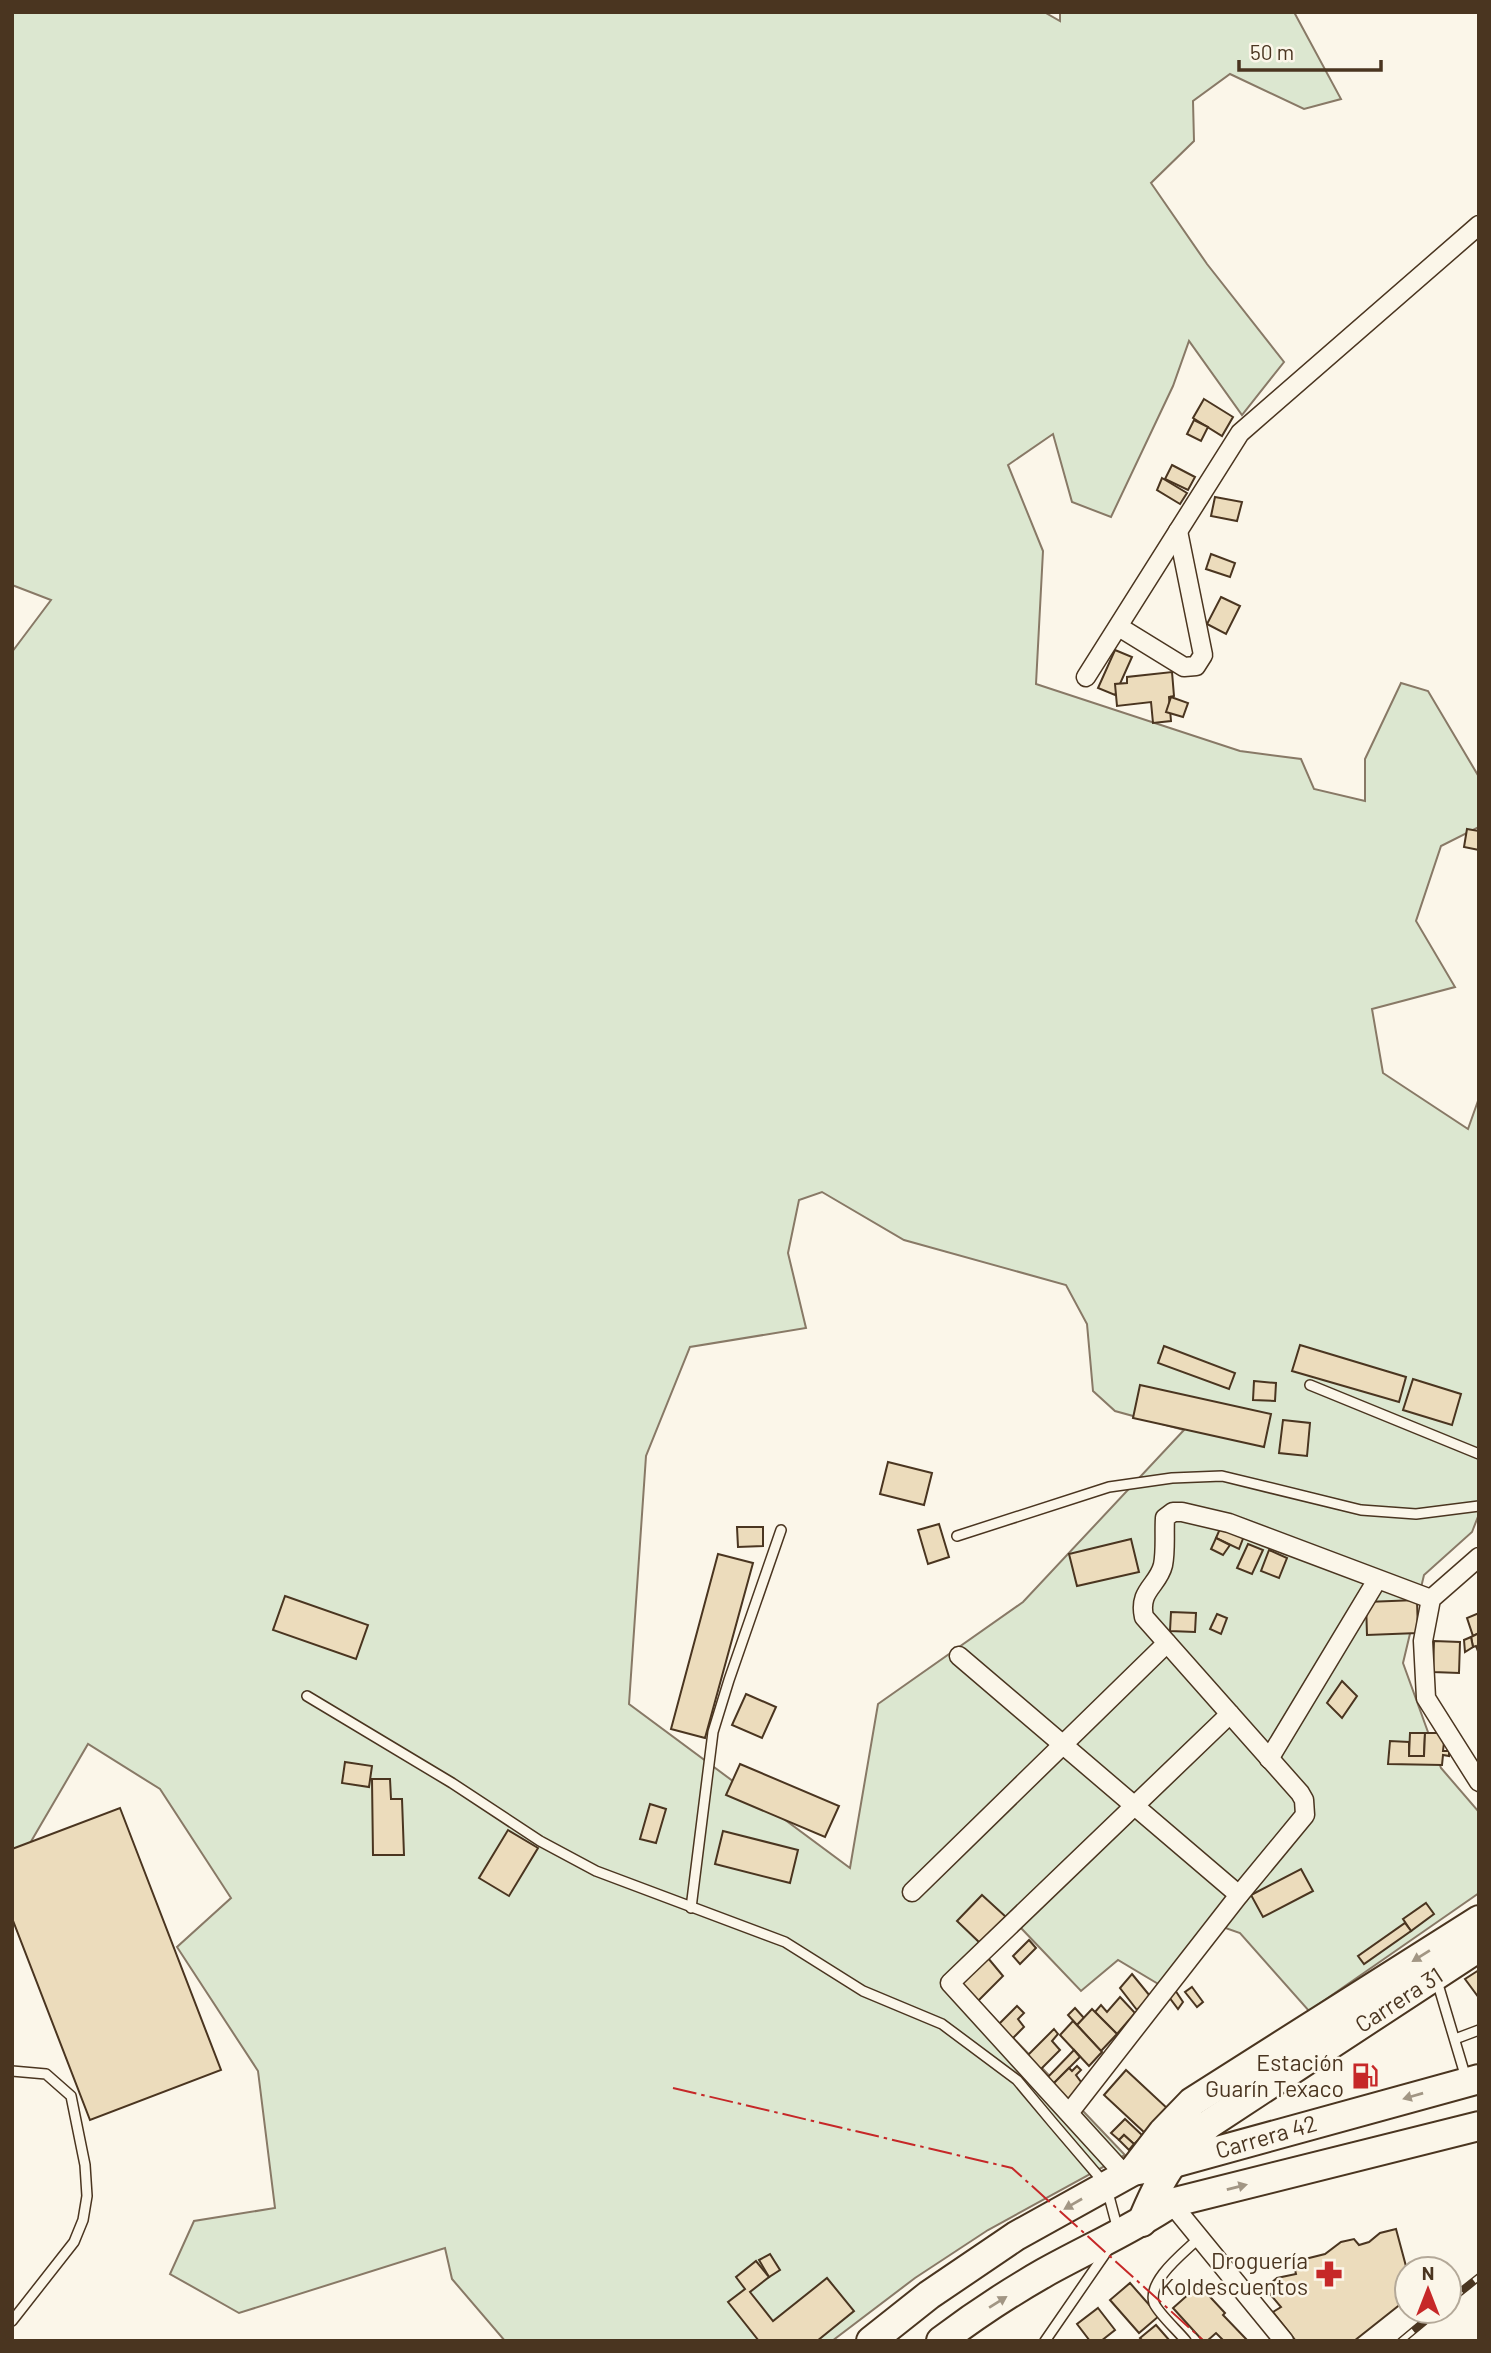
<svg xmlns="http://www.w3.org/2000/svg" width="1491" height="2353" font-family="Barlow,sans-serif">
	<rect width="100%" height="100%" fill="#fbf6e9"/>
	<path fill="#dce7d0" stroke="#887966" stroke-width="2" fill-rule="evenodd" d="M12,12H1044L1060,21V12H1294L1341,99L1304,109L1230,74L1193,101L1194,141L1151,183L1207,264L1284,362L1242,415L1189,341L1173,386L1111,517L1072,502L1053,434L1008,465L1043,551L1036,684L1240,751L1301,759L1314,789L1365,801V759L1401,683L1428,691L1479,777V827L1441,846L1416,921L1455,987L1372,1009L1383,1073L1468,1129L1479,1098V1514L1472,1532L1424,1575L1403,1663L1441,1768L1479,1812V1893L1309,2011L1240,1933L1217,1925L1165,1988L1118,1960L1081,1991L1020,1927L959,1981L1125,2155L988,2230L915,2278L832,2341H505L452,2279L445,2248L239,2313L170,2274L194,2221L275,2208L258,2071L177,1947L231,1898L160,1789L88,1744L12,1874V652L51,600L12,585ZM822,1192L904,1240L1066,1285L1087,1324L1093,1391L1115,1411L1184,1430L1023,1602L878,1704L850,1868L629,1704L646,1456L690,1347L806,1328L788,1253L799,1200Z"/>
	<g fill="#ecdcbc" stroke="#4a3520" stroke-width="2">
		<path d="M1204,399L1233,417L1222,436L1193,418Z"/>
		<path d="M1194,420L1208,427L1201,441L1187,434Z"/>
		<path d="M1172,465L1195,477L1188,490L1165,479Z"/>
		<path d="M1162,478L1187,493L1180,504L1157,490Z"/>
		<path d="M1215,497L1242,502L1237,521L1211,516Z"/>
		<path d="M1211,554L1235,563L1230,577L1206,569Z"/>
		<path d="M1221,597L1240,606L1226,634L1207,624Z"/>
		<path d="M1115,650L1132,657L1115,695L1098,688Z"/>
		<path d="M1172,672L1174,696L1169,697L1171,721L1153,723L1151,702L1117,706L1115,684L1127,683V677Z"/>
		<path d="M1171,697L1188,703L1183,717L1166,712Z"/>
		<path d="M1467,829L1479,831V850L1464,847Z"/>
		<path d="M1300,1345L1406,1377L1399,1402L1292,1371Z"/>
		<path d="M1164,1346L1235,1373L1229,1389L1158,1363Z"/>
		<path d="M1413,1379L1461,1394L1452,1425L1403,1410Z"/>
		<path d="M1254,1381L1276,1383L1275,1401L1253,1400Z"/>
		<path d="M1140,1385L1271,1414L1264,1447L1133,1418Z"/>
		<path d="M1283,1420L1310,1423L1307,1456L1279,1453Z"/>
		<path d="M888,1462L932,1473L924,1505L880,1494Z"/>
		<path d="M939,1524L949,1557L928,1564L918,1530Z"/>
		<path d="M1222,1524L1244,1536L1239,1549L1216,1538Z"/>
		<path d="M737,1527H763V1546L738,1547Z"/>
		<path d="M1216,1538L1230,1545L1223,1555L1211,1549Z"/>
		<path d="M1131,1539L1139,1572L1077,1586L1069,1554Z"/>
		<path d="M1248,1544L1263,1550L1252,1574L1237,1568Z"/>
		<path d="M1269,1550L1287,1558L1279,1578L1261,1571Z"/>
		<path d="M718,1554L753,1563L705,1738L671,1729Z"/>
		<path d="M285,1596L368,1625L356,1659L273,1630Z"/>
		<path d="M1417,1600L1418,1633L1367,1635L1366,1602Z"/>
		<path d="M1171,1612L1196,1613L1195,1632L1170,1631Z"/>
		<path d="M1479,1613V1633L1473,1636L1467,1618Z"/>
		<path d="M1217,1614L1227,1618L1221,1634L1210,1629Z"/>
		<path d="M1479,1633V1654L1476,1646L1473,1647L1471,1637Z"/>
		<path d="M1471,1637L1473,1647L1465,1652L1464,1640Z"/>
		<path d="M1434,1641L1460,1642L1459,1673L1433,1672Z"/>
		<path d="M1342,1681L1357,1696L1342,1718L1327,1703Z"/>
		<path d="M746,1694L776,1707L762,1738L732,1725Z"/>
		<path d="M1410,1733H1425L1424,1756H1409Z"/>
		<path d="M1425,1733H1445L1443,1751H1449V1756L1443,1755L1442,1765L1388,1764L1390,1741L1409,1742V1756H1424Z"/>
		<path d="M345,1762L372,1766L369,1787L342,1783Z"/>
		<path d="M740,1764L839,1806L825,1837L726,1795Z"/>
		<path d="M372,1779H390L391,1799H402L404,1855H373Z"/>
		<path d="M650,1804L666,1809L656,1843L640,1839Z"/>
		<path d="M120,1808L221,2070L90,2120L12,1918V1849Z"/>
		<path d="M508,1830L538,1848L509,1896L479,1878Z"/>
		<path d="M723,1831L798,1850L790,1883L715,1864Z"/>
		<path d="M1301,1869L1313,1891L1263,1917L1251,1895Z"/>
		<path d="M982,1895L1006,1917L980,1943L957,1921Z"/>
		<path d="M1426,1903L1434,1914L1411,1931L1403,1919Z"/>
		<path d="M1405,1923L1411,1931L1364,1964L1358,1956Z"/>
		<path d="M1029,1940L1036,1948L1020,1964L1013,1956Z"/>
		<path d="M988,1958L1003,1976L973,2006L957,1988Z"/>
		<path d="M1479,1970V1998L1465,1979Z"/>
		<path d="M1132,1974L1150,1996L1137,2010L1120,1988Z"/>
		<path d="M1192,1987L1203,2002L1197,2007L1185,1992Z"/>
		<path d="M1175,1990L1183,2002L1178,2009L1169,1997Z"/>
		<path d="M1120,1997L1135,2013L1117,2034L1095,2012L1101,2005L1107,2012Z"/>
		<path d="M1017,2006L1024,2013L1018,2019L1024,2027L1010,2041L995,2028Z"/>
		<path d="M1075,2008L1084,2018L1077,2025L1068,2015Z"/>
		<path d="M1092,2009L1117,2034L1101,2051L1077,2025Z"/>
		<path d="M1073,2021L1102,2052L1089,2066L1060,2035Z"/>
		<path d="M1054,2029L1058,2034L1052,2041L1060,2050L1039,2071L1026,2057Z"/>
		<path d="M1074,2050L1080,2057L1051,2086L1045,2080Z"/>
		<path d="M1077,2066L1081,2070L1076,2075L1084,2086L1065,2103L1051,2086L1069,2068L1072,2071Z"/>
		<path d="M1126,2070L1168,2109L1146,2134L1104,2095Z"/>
		<path d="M1125,2119L1143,2136L1134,2144L1124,2135L1119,2140L1111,2133Z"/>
		<path d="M1124,2135L1134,2144L1129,2150L1119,2140Z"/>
		<path d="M1396,2229L1407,2270V2299L1354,2341H1296L1273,2312L1281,2307L1265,2288L1277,2278L1296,2274L1293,2262L1325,2254L1341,2242L1354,2239L1359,2245L1369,2242L1380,2233Z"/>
		<path d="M770,2254L780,2270L769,2277L759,2260Z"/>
		<path d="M756,2261L769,2277L750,2292L773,2321L827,2278L854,2311L817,2341H759L728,2302L745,2289L736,2277Z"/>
		<path d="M1130,2283L1159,2316L1139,2333L1110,2300Z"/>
		<path d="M1199,2285L1225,2313L1223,2315L1248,2341H1224L1216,2333L1207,2341H1203L1173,2308Z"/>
		<path d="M1098,2308L1115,2330L1101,2341H1090L1077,2324Z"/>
		<path d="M1156,2325L1170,2341H1143L1140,2338Z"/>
	</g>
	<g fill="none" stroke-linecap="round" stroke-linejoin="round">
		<g stroke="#4a3520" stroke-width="12">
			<g id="service">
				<path d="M1310,1385L1479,1454"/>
				<path d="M957,1536L1109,1487L1172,1478L1222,1476L1361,1510L1416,1514L1479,1506"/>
				<path d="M307,1696L452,1783L540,1841L596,1871L785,1942L863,1991L942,2024L1017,2080L1053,2123L1106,2185L1118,2230"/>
				<path d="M691,1908L713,1732L729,1680L781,1530"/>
				<path d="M1437,1981L1466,2078"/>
				<path d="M1455,2039L1479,2030"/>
				<path d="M12,2071L46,2074L71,2096L85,2165L87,2196L83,2220L74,2242L12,2321"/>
				<path d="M1045,2341L1107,2251"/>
				<path d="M1186,2341C1178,2331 1158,2313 1154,2303C1147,2280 1185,2252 1199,2238"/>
			</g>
		</g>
		<g stroke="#4a3520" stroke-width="21">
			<g id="minor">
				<path d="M1119,627L1184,667L1196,666L1203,655L1178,531"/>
				<path d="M1086,677L1240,433L1479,225"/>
				<path d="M1479,1557L1431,1599L1423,1641L1426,1698L1479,1782"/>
				<path d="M959,1656L1239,1895"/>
				<path d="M1269,1759L1377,1580"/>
				<path d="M912,1892L1167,1643"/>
				<path d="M1069,2113L1239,1895L1305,1815L1304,1800L1300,1793L1144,1617C1138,1590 1158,1586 1163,1565C1166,1550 1164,1533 1165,1518L1173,1512H1182L1229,1523L1431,1599"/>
				<path d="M1125,2175L950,1983L1230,1714"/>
				<path d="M1171,2203L1284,2341"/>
			</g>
		</g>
		<g stroke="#4a3520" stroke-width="32">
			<g id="trunk">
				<path d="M1133,2171L1163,2132L1192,2102L1479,1920"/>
				<path d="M1142,2222C1160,2178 1173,2156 1209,2124L1479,1947"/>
				<path d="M871,2341L929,2295L1016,2236L1133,2171L1170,2164L1479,2079"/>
				<path d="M941,2341C974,2316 1009,2293 1044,2273C1087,2249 1131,2230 1171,2203L1479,2126"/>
			</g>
		</g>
		<use href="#service" stroke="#fbf6e9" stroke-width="9"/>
		<use href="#minor" stroke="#fbf6e9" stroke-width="18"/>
		<use href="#trunk" stroke="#fbf6e9" stroke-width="28"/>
		<g stroke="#4a3520" stroke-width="8">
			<g id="rail">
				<path d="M1449,2301L1479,2277"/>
				<path d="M1401,2341L1437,2311"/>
			</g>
		</g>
		<use href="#rail" stroke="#fbf6e9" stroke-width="5" stroke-dasharray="16" stroke-linecap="butt"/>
		<path stroke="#c62828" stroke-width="2" stroke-dasharray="24 5 3.5 5" stroke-linecap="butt" d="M673,2088L1012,2168L1204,2341"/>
	</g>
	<defs><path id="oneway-solid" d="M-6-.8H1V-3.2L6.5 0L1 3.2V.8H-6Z" transform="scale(1.75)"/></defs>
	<g fill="#a29684">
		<use href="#oneway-solid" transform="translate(1421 1956) rotate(148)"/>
		<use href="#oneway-solid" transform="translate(1413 2096) rotate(164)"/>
		<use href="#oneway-solid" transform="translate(1237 2187) rotate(-14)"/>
		<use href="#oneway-solid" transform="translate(1073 2204) rotate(150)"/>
		<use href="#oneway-solid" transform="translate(998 2302) rotate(-32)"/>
	</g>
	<defs>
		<g id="fuel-bare" transform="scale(2.1)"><path d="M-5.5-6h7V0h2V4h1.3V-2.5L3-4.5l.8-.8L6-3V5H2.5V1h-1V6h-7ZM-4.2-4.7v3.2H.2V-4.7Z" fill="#c62828" stroke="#fbf6e9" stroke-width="2.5" paint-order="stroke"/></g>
		<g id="pharmacy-bare" transform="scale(2.1)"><path d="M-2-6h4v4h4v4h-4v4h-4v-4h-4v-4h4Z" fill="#c62828" stroke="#fbf6e9" stroke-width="2.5" paint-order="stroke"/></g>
	</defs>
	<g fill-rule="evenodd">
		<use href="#fuel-bare" x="1365" y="2076"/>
		<use href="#pharmacy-bare" x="1329" y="2274"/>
	</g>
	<g text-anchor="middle" stroke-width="5" stroke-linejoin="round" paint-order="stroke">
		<g font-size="23" fill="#4a3520" stroke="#fbf6e9">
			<text transform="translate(1399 2000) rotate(-33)" y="8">Carrera 31</text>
			<text transform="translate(1266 2137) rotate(-16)" y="8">Carrera 42</text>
		</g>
		<g font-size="23" fill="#4a3520" stroke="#fbf6e9" text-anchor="end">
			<text x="1344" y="2071">Estación<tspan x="1344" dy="26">Guarín Texaco</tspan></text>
			<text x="1308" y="2269">Droguería<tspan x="1308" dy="26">Koldescuentos</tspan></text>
		</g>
	</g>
	<rect width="1491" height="2353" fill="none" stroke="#4a3520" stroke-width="28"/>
	<g transform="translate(1428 2290)"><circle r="33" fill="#fbf6e9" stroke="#b4a999" stroke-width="2"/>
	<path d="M0-5L12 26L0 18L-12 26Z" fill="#c62828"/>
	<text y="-10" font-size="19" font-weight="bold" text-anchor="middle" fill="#4a3520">N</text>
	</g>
	<path d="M1239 60v10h142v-10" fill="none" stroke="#4a3520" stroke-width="3.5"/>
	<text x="1250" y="60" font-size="21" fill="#4a3520" stroke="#fbf6e9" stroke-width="5" paint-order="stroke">50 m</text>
</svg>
